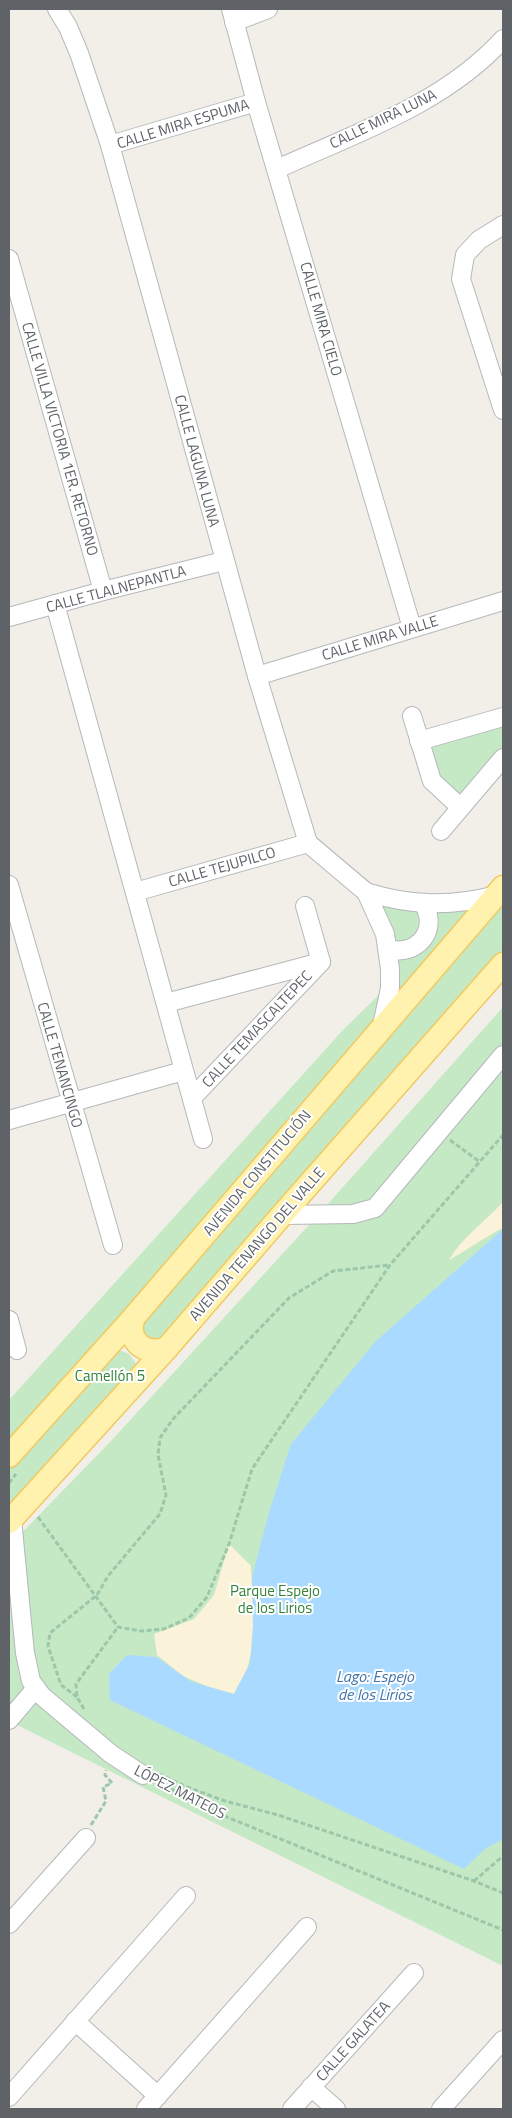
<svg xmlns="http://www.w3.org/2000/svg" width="512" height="2118" font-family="'Titillium Web',sans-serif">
	<rect width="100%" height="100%" fill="#f1efe8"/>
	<g fill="#c5e8c5">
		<path d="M503,721V753L460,802L435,780L425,742Z"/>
		<path d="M503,891V962L166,1347L149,1349L135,1318Z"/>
		<path d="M378,901L392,903L423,913L419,938L391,946Z"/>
		<path d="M485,903L393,1000L396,956L404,954L431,908Z"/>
		<path d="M385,989L378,1024L9,1449V1400L343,1030Z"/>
		<path d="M503,1007V1966L9,1721V1546L111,1441L319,1214Z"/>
		<path d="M116,1349L129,1354L137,1365L9,1518V1458Z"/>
	</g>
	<g fill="#fbf3d9">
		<path d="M503,1202V1228C484,1237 468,1250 449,1260C462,1237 485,1222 503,1202Z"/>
		<path d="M229,1544L251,1566C252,1598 257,1634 248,1666C245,1676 238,1685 234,1694L209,1687L183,1676L157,1655L154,1634L194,1619L214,1595Z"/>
	</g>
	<path fill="#aadaff" d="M503,1229V1839L485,1849L464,1869L110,1700L109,1674L127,1655L156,1657L192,1682L234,1694L250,1663L253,1627L252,1577L270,1509L291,1444L376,1341Z"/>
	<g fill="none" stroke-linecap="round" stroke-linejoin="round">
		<g stroke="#b5b8bc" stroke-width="20">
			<g id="minor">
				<path d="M57,9L68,27L79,53L110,145L257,676L308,843L366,892L385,934L390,969V988L382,1026"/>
				<path d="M231,9L256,102L412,628"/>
				<path d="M234,22L268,9"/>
				<path d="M110,145L256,102"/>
				<path d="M277,169C356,133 444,104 503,39"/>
				<path d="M503,225L479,240L465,255L461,279L503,410"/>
				<path d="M9,259L103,591"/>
				<path d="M55,604L203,1139"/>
				<path d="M9,617L103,591L224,561"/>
				<path d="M257,676L503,601"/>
				<path d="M412,716L432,781L460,807"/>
				<path d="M419,741L503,717"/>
				<path d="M441,831L503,758"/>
				<path d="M9,885L113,1245"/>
				<path d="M135,892L308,843"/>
				<path d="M366,892C411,906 451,907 497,895"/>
				<path d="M305,906L321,962"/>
				<path d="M388,949C416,957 439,931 424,905"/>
				<path d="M166,1003L321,962"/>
				<path d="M192,1098L321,962"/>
				<path d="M9,1120L183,1071"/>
				<path d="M282,1215L353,1214L375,1208L503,1055"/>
				<path d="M9,1320L17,1350"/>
				<path d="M12,1519L25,1653L31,1681L42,1696L111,1754L143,1775"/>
				<path d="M9,1720L36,1688"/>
				<path d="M9,1924L86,1838"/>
				<path d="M75,2021L158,2096"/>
				<path d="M311,2087L336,2109"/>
				<path d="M9,2097L186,1896"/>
				<path d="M146,2109L307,1927"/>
				<path d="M292,2109L414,1973"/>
				<path d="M441,2109L503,2040"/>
			</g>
		</g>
		<g stroke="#f2c960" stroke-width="25">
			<g id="major">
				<path d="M134,1317C125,1340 145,1357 167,1348"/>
				<path d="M9,1456L134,1317L503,887"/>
				<path d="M9,1522L167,1348L282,1215L503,964"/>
			</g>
		</g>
		<g stroke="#9cc7a9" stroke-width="3" stroke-dasharray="5 2.5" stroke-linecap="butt">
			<path d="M450,1140L480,1162"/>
			<path d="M9,1483L16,1474"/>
			<path d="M38,1517L118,1627L141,1631L164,1629L189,1618L207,1597L229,1544L252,1469L390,1265L503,1135"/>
			<path d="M77,1697L61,1685L48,1646L50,1633L97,1595L108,1576L160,1514L166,1495L158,1455L160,1438L173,1419L289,1298L333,1271L390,1265"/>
			<path d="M84,1709L77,1697L76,1684L118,1627"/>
			<path d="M159,1774L187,1787L225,1801L278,1815L474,1881L503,1893"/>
			<path d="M157,1782L222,1815L503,1930"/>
			<path d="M91,1825L106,1801L103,1787L112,1783L105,1775L106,1770"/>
			<path d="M474,1881L503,1856"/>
		</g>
		<use href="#minor" stroke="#fff" stroke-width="18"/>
		<use href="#major" stroke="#fff2af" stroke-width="22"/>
	</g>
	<g text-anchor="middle" stroke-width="4" stroke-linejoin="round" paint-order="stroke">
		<g font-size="15" fill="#5f6368" stroke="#fff">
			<text transform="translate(383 119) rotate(-26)" y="5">CALLE MIRA LUNA</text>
			<text transform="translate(183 124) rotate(-17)" y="5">CALLE MIRA ESPUMA</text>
			<text transform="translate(321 319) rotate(74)" y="5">CALLE MIRA CIELO</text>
			<text transform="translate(60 439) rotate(74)" y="5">CALLE VILLA VICTORIA 1ER. RETORNO</text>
			<text transform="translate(197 461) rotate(75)" y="5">CALLE LAGUNA LUNA</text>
			<text transform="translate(116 589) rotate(-15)" y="5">CALLE TLALNEPANTLA</text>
			<text transform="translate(380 638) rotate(-17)" y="5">CALLE MIRA VALLE</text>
			<text transform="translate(222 867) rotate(-16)" y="5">CALLE TEJUPILCO</text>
			<text transform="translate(257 1029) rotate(-47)" y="5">CALLE TEMASCALTEPEC</text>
			<text transform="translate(60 1065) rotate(74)" y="5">CALLE TENANCINGO</text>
			<text transform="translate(257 1173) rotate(-50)" y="5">AVENIDA CONSTITUCIÓN</text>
			<text transform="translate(257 1244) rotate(-49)" y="5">AVENIDA TENANGO DEL VALLE</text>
			<text transform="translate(180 1792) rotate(27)" y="5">LÓPEZ MATEOS</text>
			<text transform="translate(353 2041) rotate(-48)" y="5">CALLE GALATEA</text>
		</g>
		<g font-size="15" fill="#348238" stroke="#fff">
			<text x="110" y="1381">Camellón 5</text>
			<text x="275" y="1596">Parque Espejo<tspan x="275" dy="17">de los Lirios</tspan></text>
		</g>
		<g font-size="16" font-style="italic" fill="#4174aa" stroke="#fff">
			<text x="375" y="1682">Lago: Espejo<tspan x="375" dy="18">de los Lirios</tspan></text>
		</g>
	</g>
	<rect width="512" height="2118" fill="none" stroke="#5f6368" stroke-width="20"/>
</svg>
